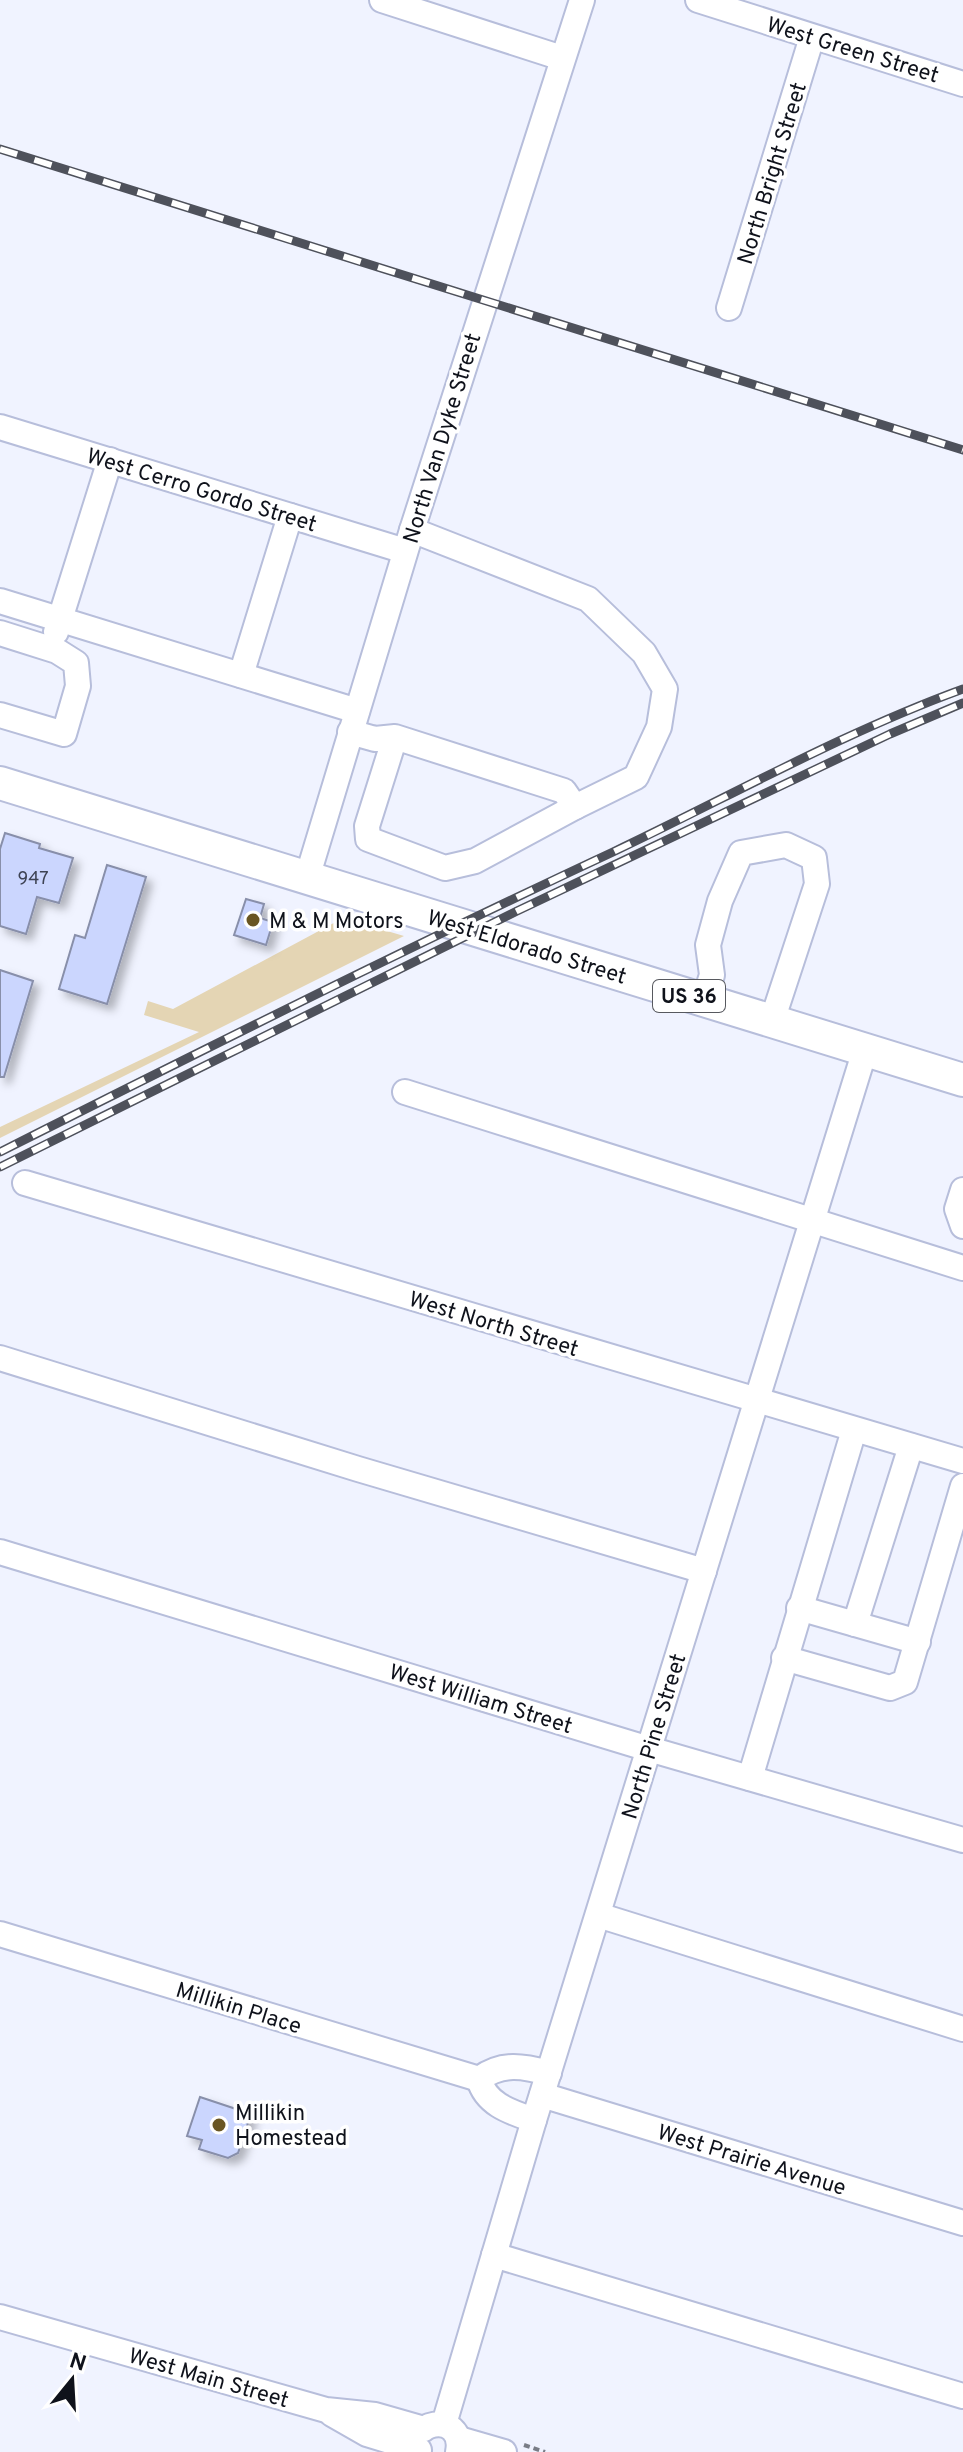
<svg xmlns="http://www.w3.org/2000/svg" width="963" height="2452" font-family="Overpass,sans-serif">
	<defs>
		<filter id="shadow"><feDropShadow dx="6" dy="6" stdDeviation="4" flood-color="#0004"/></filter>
	</defs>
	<rect width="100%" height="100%" fill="#f0f3ff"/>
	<path fill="#e4d5b4" d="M343,918L404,936L0,1138V1127L199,1032L144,1015L148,1001L173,1009Z"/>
	<g fill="#cbd6fe" stroke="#888faa" stroke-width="2" filter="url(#shadow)">
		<path d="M5,833L40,844L39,848L73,858L59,903L37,897L26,934L0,926V849Z"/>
		<path d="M107,865L146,877L107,1004L59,989L75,935L85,938Z"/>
		<path d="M246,899L264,904L260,918L273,922L266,945L234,935Z"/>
		<path d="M0,970L33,981L4,1077H0Z"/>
		<path d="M200,2097L251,2114L238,2153L228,2158L199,2149L202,2140L187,2136Z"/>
	</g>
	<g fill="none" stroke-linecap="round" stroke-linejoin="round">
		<g stroke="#b7bedb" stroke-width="28">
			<g id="minor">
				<path d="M382,0L562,58"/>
				<path d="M698,0L963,84"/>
				<path d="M729,308L812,37"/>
				<path d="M0,427L405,551"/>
				<path d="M412,530L588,599L644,653L665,689L659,727L636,777L575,807"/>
				<path d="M0,601L357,711"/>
				<path d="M56,632L110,460"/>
				<path d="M0,633L57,651L76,663L78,686L64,734L0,715"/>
				<path d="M241,675L290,516"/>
				<path d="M350,732L375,739L395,737L564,791L575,807L475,861L445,868L368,839L367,826L395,737"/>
				<path d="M307,878L412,530L582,0"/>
				<path d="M704,1000L712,975L708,945L720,901L741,853L786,845L814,858L817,884L772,1021"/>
				<path d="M405,1092L963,1268"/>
				<path d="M25,1183L963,1461"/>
				<path d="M963,1190L957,1209L963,1226"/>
				<path d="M0,1358L358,1469L704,1571"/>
				<path d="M0,1552L649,1749L963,1840"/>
				<path d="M799,1608L918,1642"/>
				<path d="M855,1624L911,1446"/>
				<path d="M784,1658L890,1688L905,1682L963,1486"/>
				<path d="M750,1778L854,1430"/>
				<path d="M598,1915L963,2029"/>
				<path d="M0,1934L479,2079"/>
				<path d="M479,2079C502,2062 523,2066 549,2073"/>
				<path d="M479,2079C486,2105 511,2112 534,2120"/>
				<path d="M542,2095L963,2223"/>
				<path d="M494,2255L963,2396"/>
				<path d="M0,2317L326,2410L375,2415L424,2429"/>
				<path d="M332,2414L367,2434L419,2450"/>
				<path d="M444,2424L534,2120L865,1050"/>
				<path d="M429,2426C448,2420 462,2432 458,2452"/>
				<path d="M459,2439L504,2452"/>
			</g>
		</g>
		<g stroke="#b7bedb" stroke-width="36">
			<path id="major" d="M0,783L963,1080"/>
		</g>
		<path stroke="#797c86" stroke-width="4" stroke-dasharray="6 4" stroke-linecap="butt" d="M524,2445L545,2452"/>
		<use href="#minor" stroke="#fff" stroke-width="24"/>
		<use href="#major" stroke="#fff" stroke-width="32"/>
		<g stroke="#4e515b" stroke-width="9">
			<g id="rail">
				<path d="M0,149L963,450"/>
				<path d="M0,1152C203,1050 407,948 613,852C729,797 842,733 963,689"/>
				<path d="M0,1167L517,911L890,734L963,703"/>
			</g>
		</g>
		<use href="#rail" stroke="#fff" stroke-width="6" stroke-dasharray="18" stroke-linecap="butt"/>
	</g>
	<g fill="#695523" stroke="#fff" stroke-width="3">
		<circle cx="253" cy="920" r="8"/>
		<circle cx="219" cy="2125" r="8"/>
	</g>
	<g text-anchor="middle" stroke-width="7" stroke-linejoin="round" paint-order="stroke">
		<g font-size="18" fill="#3e4354">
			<text x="33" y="884">947</text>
		</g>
		<rect fill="#fff" stroke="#57595f" stroke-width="2" x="653" y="980" width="72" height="32" rx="6"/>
		<g font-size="20" font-weight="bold" fill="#0f121b">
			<text x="689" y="1003">US 36</text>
		</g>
		<g font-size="22" fill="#0f121b" stroke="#fff">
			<text transform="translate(853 49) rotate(17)" y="8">West Green Street</text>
			<text transform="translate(771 173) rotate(-73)" y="8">North Bright Street</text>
			<text transform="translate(441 438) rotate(-73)" y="8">North Van Dyke Street</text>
			<text transform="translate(202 489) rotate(17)" y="8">West Cerro Gordo Street</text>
			<text transform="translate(527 946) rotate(17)" y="8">West Eldorado Street</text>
			<text transform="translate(494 1323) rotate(17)" y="8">West North Street</text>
			<text transform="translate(481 1698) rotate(17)" y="8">West William Street</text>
			<text transform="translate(653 1736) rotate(-73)" y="8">North Pine Street</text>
			<text transform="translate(239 2007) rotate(17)" y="8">Millikin Place</text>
			<text transform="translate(752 2159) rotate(17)" y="8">West Prairie Avenue</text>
			<text transform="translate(209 2377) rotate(16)" y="8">West Main Street</text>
		</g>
		<g font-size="22" fill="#0f121b" stroke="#fff" text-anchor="start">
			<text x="269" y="928">M &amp; M Motors</text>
			<text x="235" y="2120">Millikin<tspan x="235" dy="25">Homestead</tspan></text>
		</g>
	</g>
	<g transform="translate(72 2380) rotate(18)" stroke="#ffffff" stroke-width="6" paint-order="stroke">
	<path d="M0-6L14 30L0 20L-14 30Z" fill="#0f121b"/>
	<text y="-12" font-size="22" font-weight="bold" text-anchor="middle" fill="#0f121b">N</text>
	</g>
</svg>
